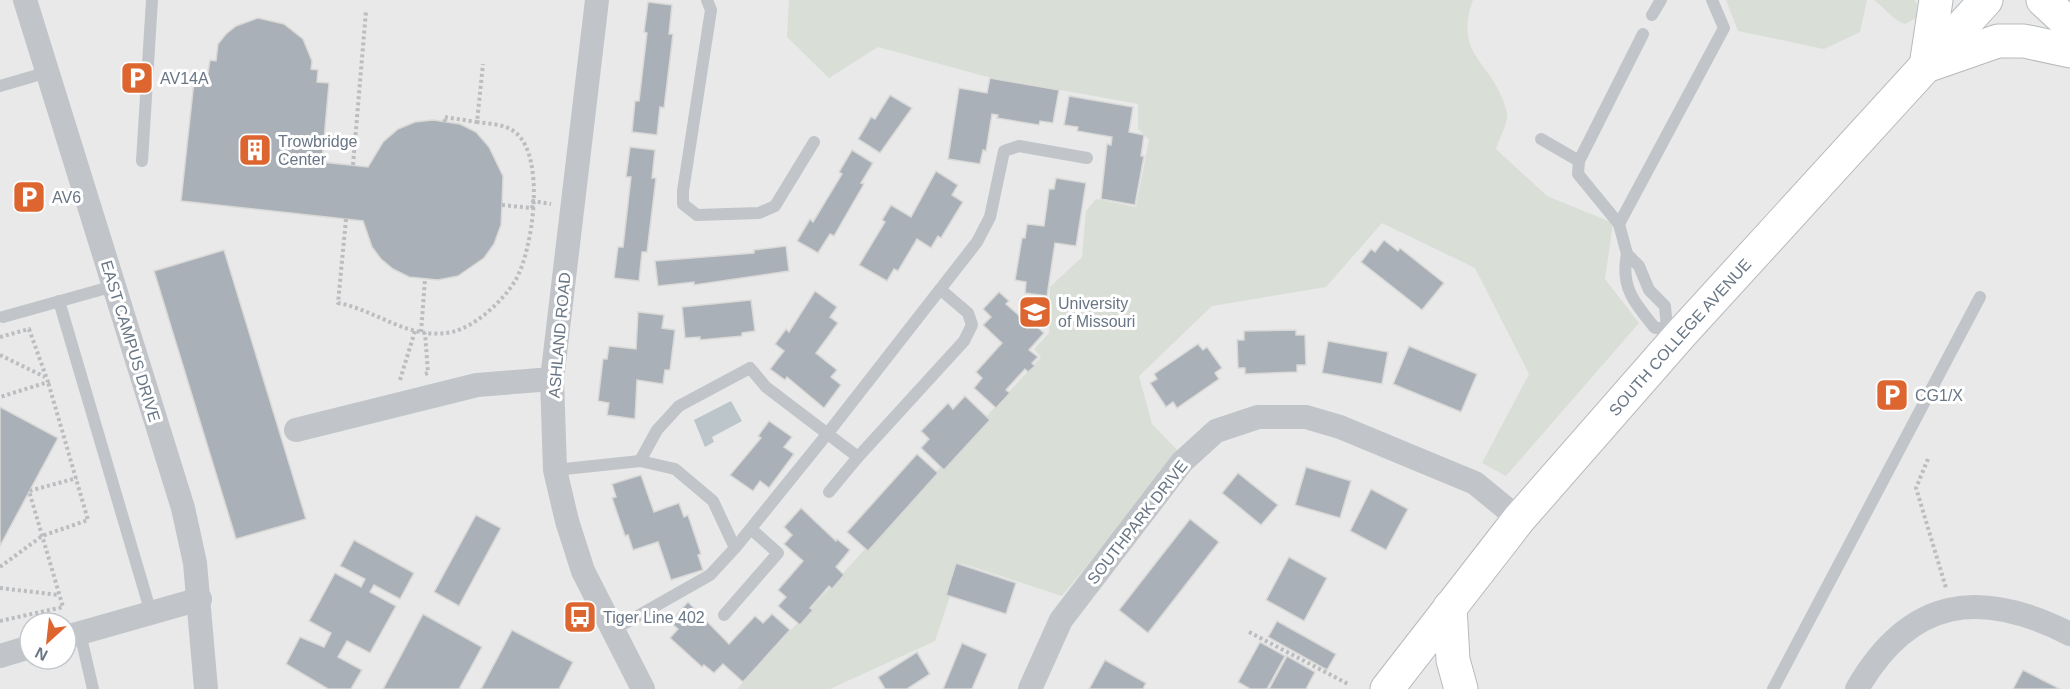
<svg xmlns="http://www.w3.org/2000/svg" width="2070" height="689" font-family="Helvetica,sans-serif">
	<rect width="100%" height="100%" fill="#f7f8f5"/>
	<path fill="#e8e9e8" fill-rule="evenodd" d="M0,0H2070V689H0ZM30,623H66V659H30Z"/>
	<g fill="#d9ded6">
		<path d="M789,0H1473C1454,53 1488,60 1503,100C1504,104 1507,110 1507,114C1508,123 1499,139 1496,149L1547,196L1613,223L1605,279L1639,323L1506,476L1482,463L1529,374L1475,268L1382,223L1326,287L1212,306L1139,376L1152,424L1180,453L1062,596L961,563L935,641L830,689H737L1041,357L1034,349L1049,333L1050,287L1082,257L1086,211L1096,199L1136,207L1149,140L1138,129V104L984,76L878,47L829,78L787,37Z"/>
		<path d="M1726,0H1867L1860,32L1824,49L1738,31Z"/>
		<path d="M1874,0H1914L1917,4L1916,18L1905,24C1893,20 1885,8 1874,0Z"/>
	</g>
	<path fill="#bbc5ca" d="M731,401L742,421L712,437L714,442L705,447L694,420Z"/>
	<g fill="#aab0b7" stroke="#d9d9d7" stroke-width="1.5">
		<path d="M648,2L672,5L669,34H673L664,108L660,107L657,135L632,132L635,101H639L647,33L644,32Z"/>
		<path d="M258,18L284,24L303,39L312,61L311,69L318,70L317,82L329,83L322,162L368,167L383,142L398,129L415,122L433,120L460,124L476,132L489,147L503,176L502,205L501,225L494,244L484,258L458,276L438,280L409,277L393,269L381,259L372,247L363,221L181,201L195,72L208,73L210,60L216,61L218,44L226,34L236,26Z"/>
		<path d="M990,78L1059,90L1053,123L1040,121L1039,125L997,118L998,115L992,114L986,151L983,150L980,164L948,159L959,88L987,93Z"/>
		<path d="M890,95L912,108L880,153L858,139L871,117L875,119Z"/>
		<path d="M1069,96L1133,107L1129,132L1144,135L1141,156H1144L1135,205L1101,199L1107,144L1111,145L1112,137L1077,131L1078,127L1064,125Z"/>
		<path d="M630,147L655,150L652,178H656L647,252H642L639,281L614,278L618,247H623L631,177H626Z"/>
		<path d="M852,150L873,163L861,183L864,184L834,236L830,234L818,253L797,241L810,219L813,222L842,174L839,172Z"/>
		<path d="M936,171L958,185L952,195L963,202L941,238L938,236L931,248L917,239L898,271L894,269L887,281L859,265L885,222L882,220L891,205L911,217Z"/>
		<path d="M1056,178L1086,183L1076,246L1055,243L1047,296L1025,293L1026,282L1015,280L1022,238H1025L1027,224L1044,226L1049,189H1054Z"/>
		<path d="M1384,240L1398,251L1400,248L1444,283L1422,310L1361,262L1371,249L1375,252Z"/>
		<path d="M786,246L789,271L694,285V282L658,286L655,261L754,253V250Z"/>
		<path d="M224,250L306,519L236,539L154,271Z"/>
		<path d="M815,291L837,307L830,317L838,323L816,353L837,370L831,377L841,385L824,408L787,377L785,380L770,369L784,351L775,344L786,329L789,332Z"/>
		<path d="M999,292L1009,301L1006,304L1031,326L1033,323L1044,333L1029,350L1038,357L1032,363L1035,366L1028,372L1025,369L1006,390L1010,393L996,408L974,388L982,378L976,372L1002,343L983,325L991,317L983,309Z"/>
		<path d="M751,300L755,331L742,333V336L700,340V337L685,338L682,307Z"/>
		<path d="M638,312L664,315L662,328L675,330L670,370H665L663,384L637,380L635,419L607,415L609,403L598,401L603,359H607L609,346L636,349Z"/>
		<path d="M1296,330V335H1305L1306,365H1297V372L1245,374V368H1238L1237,340H1244V331Z"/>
		<path d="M1328,341L1388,352L1382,384L1322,373Z"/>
		<path d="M1198,344L1203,350L1207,347L1222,368L1215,373L1219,379L1177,408L1173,402L1166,407L1150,383L1157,379L1154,374Z"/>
		<path d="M1409,346L1477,374L1461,412L1393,384Z"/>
		<path d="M965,396L990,420L944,470L921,448L929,439L921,431L948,403L953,409Z"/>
		<path d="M0,407L58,438L0,546Z"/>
		<path d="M769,421L792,437L784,447L794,454L769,488L760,481L753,491L730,475L761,438L758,436Z"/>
		<path d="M917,454L938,473L868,551L847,532Z"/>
		<path d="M1306,467L1351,481L1340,518L1295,505Z"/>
		<path d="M1238,473L1278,505L1261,525L1222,493Z"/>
		<path d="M641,475L654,512L679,503L684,517L688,515L701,554L698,555L703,570L671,580L658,542L633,550L628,535L625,536L612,498L616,497L612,484Z"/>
		<path d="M1371,489L1408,509L1386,550L1350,531Z"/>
		<path d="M801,508L836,541L837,539L850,550L836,567L844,575L832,589L829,586L810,608L813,610L800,625L778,606L786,597L778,590L803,561L784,544L792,535L784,527Z"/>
		<path d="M476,515L501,528L459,606L434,592Z"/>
		<path d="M1190,519L1219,542L1148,633L1119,610Z"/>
		<path d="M354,540L414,573L400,599L374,585L370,592L396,606L370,653L347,641L338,657L362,670L351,689H328L286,664L300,637L324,647L331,633L309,621L335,573L361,587L365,579L340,566Z"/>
		<path d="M1289,557L1327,578L1304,621L1266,600Z"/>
		<path d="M956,563L1016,583L1006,614L946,595Z"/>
		<path d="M688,602L729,644L755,616L763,623L772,614L790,630L743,682L723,664L714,673L704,665L702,667L670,638L678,629L670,622Z"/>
		<path d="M423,614L482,647L459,689H383Z"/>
		<path d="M1277,621L1336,654L1327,670L1268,637Z"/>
		<path d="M512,630L573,662L559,689H481Z"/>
		<path d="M1260,642L1285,656L1267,689H1250L1238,682Z"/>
		<path d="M962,643L987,654L972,689H943Z"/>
		<path d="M917,652L930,674L907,689H885L878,677Z"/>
		<path d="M1287,656L1315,672L1306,689H1269Z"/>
		<path d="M1105,660L1146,683L1143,689H1089Z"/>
		<path d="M2023,670L2060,689H2013Z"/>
	</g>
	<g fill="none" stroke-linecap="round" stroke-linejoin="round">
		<g stroke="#b6babf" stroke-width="35">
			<g id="secondary">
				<path d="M1450,607L1453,660L1461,689"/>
				<path id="s1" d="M1387,689L1519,519L1681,334L1986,0"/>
			</g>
		</g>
		<g stroke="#b6babe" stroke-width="35">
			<g id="primary">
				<path d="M1936,0L1926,66L1998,41H2024L2070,51"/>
				<path d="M2043,0L2070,25"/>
			</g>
		</g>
		<g stroke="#bbbdc0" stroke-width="4" stroke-dasharray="3 3" stroke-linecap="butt">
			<path d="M445,122L444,117L477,122"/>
			<path d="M353,165L366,11"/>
			<path d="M502,205L532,208L533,201L551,204"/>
			<path d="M346,219L338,303C377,310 409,341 452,332C476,326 502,302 515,281C533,251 546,158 516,133C506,124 490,124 477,122L483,64"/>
			<path d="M421,332L425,280"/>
			<path d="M0,337L29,329L48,382L0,397"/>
			<path d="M0,355L45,377"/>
			<path d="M425,374L428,373L425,333"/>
			<path d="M400,380L415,331"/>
			<path d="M1928,459L1916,488L1946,588"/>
			<path d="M0,567L42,536L88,520L48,382"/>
			<path d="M0,588L59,595"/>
			<path d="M0,621L63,607L29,491L77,478"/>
			<path d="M1249,632L1348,684"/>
		</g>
		<g stroke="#c1c4c8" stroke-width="12">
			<path d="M707,0L711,10L683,191V204L697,215L759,213L775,206L814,142"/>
			<path d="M1652,15L1661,0"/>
			<path d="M1643,34L1579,161L1578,174L1619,224L1724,28L1712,0"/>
			<path d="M0,86L48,72"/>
			<path d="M1541,139L1579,161"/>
			<path d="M142,161L152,0"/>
			<path d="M1619,224L1627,254"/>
			<path d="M59,301L151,613"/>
			<path d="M3,317L114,286"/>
			<path d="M1667,328H1655C1635,304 1620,287 1627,254L1639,266L1649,290L1665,306L1667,328L1675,336"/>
			<path d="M858,457L964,341L972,325L968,313L941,290"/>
			<path d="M640,461L657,430L679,406L750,368L766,387L858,457L829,492"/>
			<path d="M555,470L640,461L675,469L713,501L735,548"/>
			<path d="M724,615L778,553L751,529"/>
			<path d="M613,630L710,575L735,548L828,433L977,242L990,217L1004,151L1019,146L1087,158"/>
			<path d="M80,633L93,689"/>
			<path d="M1773,689L1980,297"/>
		</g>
		<g stroke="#c1c4c8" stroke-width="24">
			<path d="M25,0L183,508L195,563L206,689"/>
			<path d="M597,0L552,379L555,470L567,521L583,571L643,689"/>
			<path d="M296,430L477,385L552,379"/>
			<path d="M66,637L200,599"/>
			<path d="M0,656L30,647"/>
			<path d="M1030,689L1061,620L1182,462L1216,431L1258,417H1306L1340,427L1475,483L1519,519"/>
			<path d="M1857,689C1910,597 1980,588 2070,634"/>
		</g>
		<use href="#secondary" stroke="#fff" stroke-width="33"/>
		<use href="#primary" stroke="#fff" stroke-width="33"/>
	</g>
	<defs>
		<g id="parking-square" transform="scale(1.725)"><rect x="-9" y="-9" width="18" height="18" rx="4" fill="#dd6630" stroke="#fff"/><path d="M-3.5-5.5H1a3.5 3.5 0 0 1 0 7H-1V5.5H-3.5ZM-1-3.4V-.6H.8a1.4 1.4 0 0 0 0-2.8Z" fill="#fff"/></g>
		<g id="building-square" transform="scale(1.725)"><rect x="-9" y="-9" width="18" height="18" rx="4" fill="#dd6630" stroke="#fff"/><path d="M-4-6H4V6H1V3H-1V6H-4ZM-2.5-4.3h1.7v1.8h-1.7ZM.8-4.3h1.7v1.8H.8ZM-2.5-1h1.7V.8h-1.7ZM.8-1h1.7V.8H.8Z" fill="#fff"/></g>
		<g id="university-square" transform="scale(1.725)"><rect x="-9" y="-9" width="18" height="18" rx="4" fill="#dd6630" stroke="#fff"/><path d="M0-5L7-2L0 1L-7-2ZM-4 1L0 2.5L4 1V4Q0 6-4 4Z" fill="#fff"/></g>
		<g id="bus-square" transform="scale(1.725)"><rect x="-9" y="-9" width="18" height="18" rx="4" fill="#dd6630" stroke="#fff"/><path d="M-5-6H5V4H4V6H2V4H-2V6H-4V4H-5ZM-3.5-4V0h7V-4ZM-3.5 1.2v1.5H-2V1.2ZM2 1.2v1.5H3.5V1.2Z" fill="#fff"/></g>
	</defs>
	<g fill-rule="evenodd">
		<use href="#parking-square" x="137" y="78"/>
		<use href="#building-square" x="255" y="150"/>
		<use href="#parking-square" x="29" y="197"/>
		<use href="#university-square" x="1035" y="312"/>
		<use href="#parking-square" x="1892" y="395"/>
		<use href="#bus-square" x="580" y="617"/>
	</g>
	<g text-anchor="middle" stroke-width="6" stroke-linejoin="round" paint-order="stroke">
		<g font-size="16" fill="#687685" stroke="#fff" text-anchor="start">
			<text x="160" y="84">AV14A</text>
			<text x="278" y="147">Trowbridge<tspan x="278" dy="18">Center</tspan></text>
			<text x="52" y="203">AV6</text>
			<text x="1058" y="309">University<tspan x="1058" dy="18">of Missouri</tspan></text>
			<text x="1915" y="401">CG1/X</text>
			<text x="603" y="623">Tiger Line 402</text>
		</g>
		<g font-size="16" fill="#687685" stroke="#fff">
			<text transform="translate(559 335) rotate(-85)" y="6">ASHLAND ROAD</text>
			<text dy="6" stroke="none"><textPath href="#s1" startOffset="458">SOUTH COLLEGE AVENUE</textPath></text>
			<text transform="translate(131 341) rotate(73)" y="6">EAST CAMPUS DRIVE</text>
			<text transform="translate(1137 522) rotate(-52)" y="6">SOUTHPARK DRIVE</text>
		</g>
	</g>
	<g transform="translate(48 641) rotate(207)"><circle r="28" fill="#ffffff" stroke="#c3c8ce" stroke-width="1.5"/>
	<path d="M0-4.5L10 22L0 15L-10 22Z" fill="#dd6630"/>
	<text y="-9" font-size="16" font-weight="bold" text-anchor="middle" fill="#687685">N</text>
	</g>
</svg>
